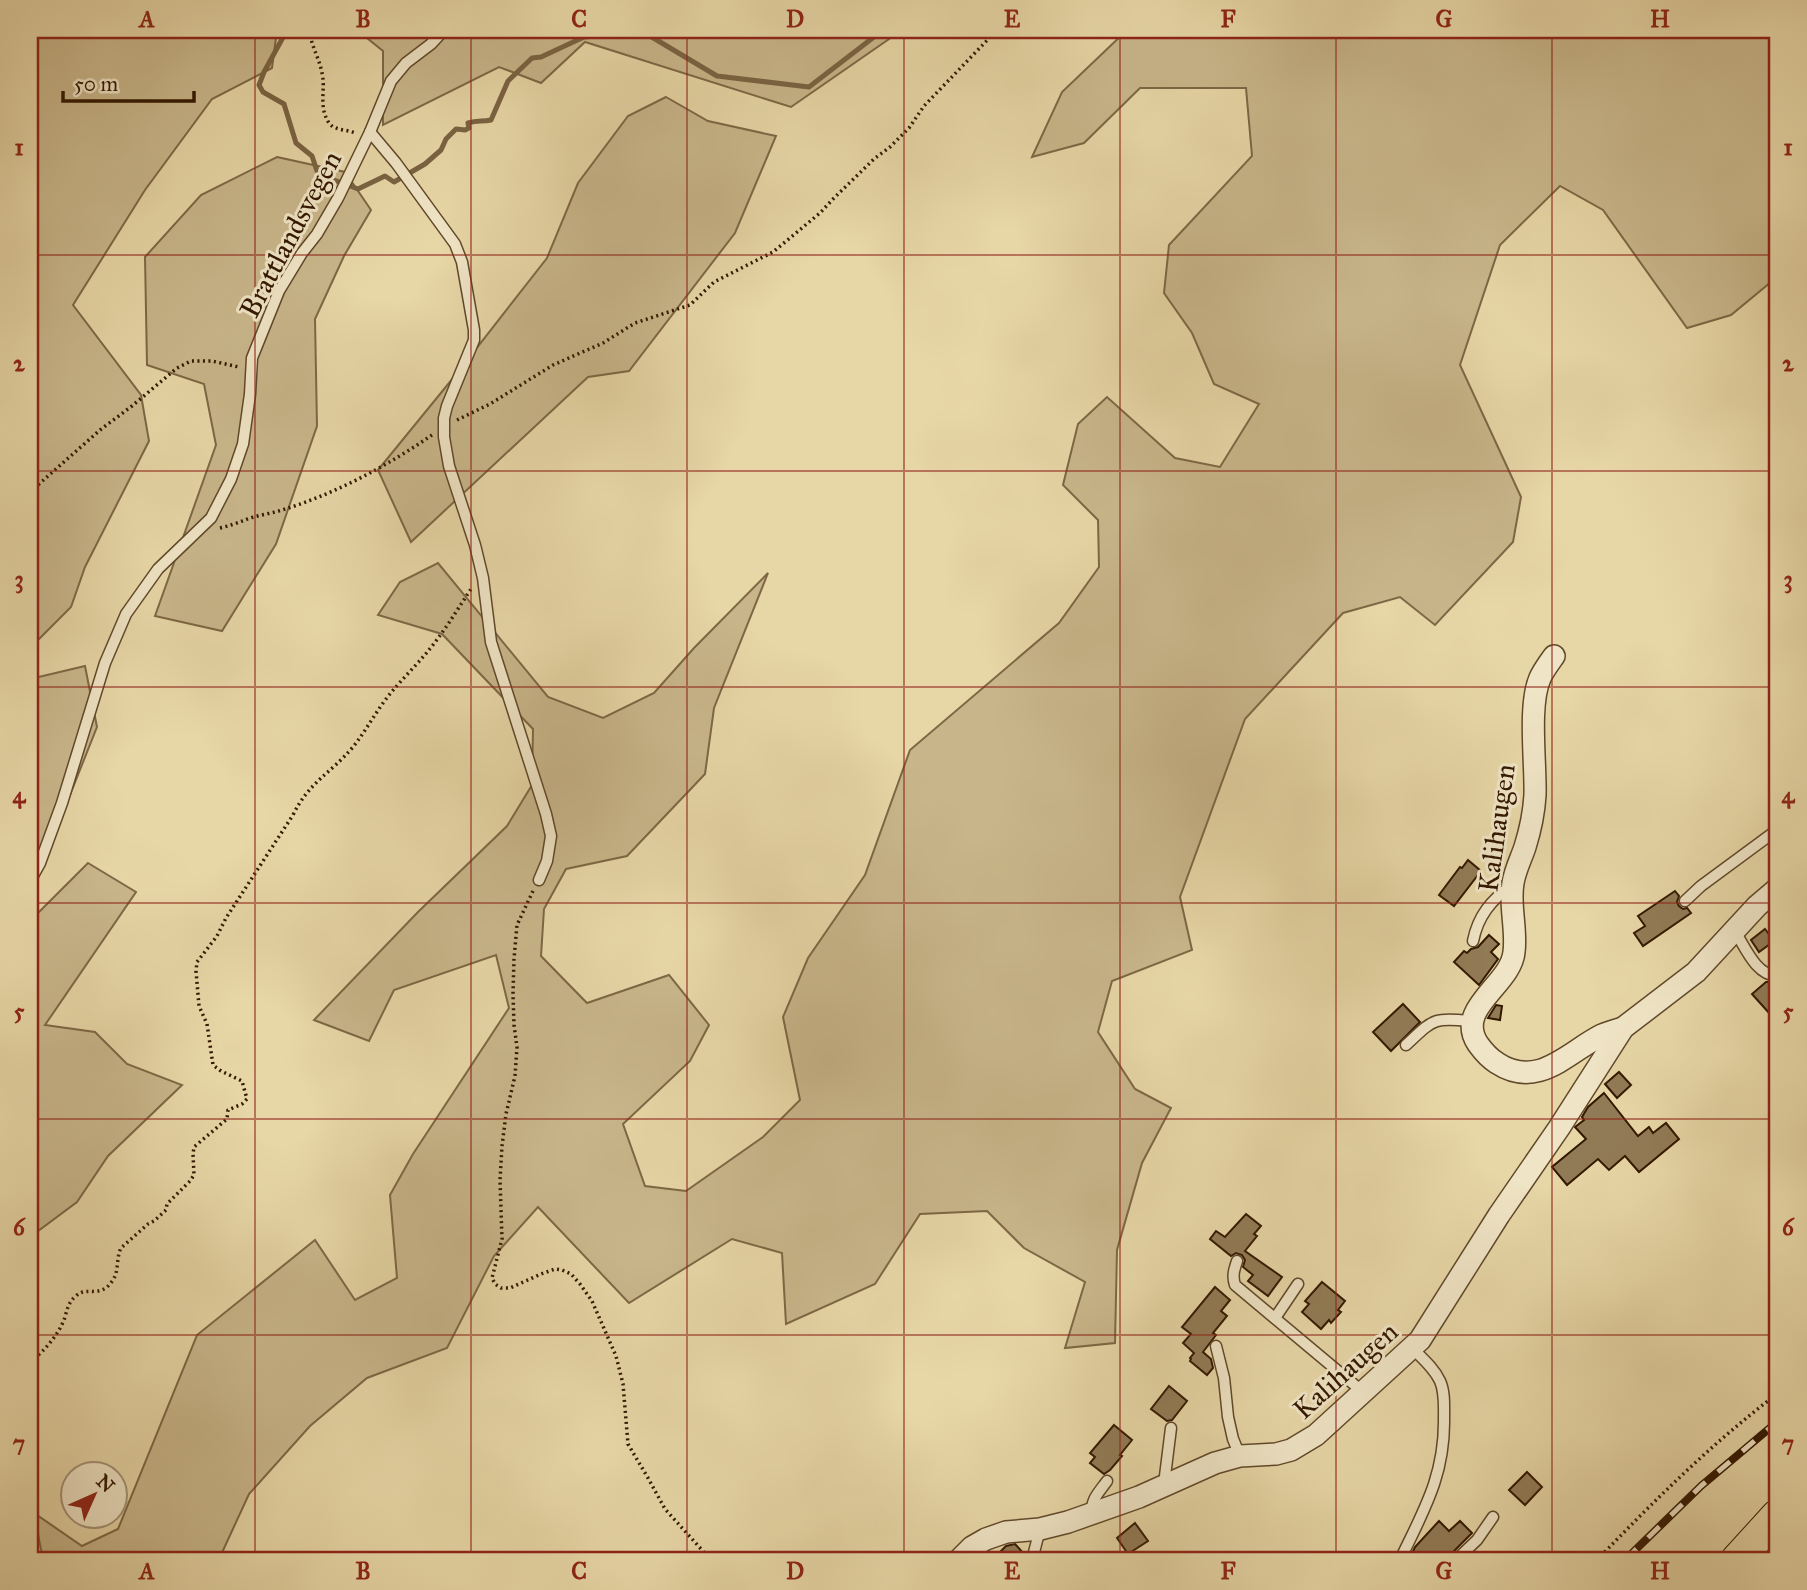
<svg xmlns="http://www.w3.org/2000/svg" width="1807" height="1590" font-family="'IM FELL Great Primer',serif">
	<rect width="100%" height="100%" fill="#e7d6a6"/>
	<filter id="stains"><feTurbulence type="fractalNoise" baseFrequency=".00286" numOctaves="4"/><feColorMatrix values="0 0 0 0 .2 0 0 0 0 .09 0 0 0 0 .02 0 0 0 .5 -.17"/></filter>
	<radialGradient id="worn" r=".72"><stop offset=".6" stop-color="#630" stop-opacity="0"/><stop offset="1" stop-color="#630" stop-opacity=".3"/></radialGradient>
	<g fill="#c8b68a" stroke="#7e6745" stroke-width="2">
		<path d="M30,30H277L272,68L212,99L145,190L73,305L141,395L149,441L85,567L71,607L39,639L30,641Z"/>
		<path d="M357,30H853L857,38L880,30H902L791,107L585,42L541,83L499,67L383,125V51Z"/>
		<path d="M1127,30H1777V217L1775,227L1777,243V277L1731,315L1687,328L1603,210L1560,186L1500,245L1460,365L1521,497L1513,542L1435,625L1400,597L1343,613L1245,719L1180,897L1192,950L1112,981L1098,1032L1135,1089L1171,1108L1142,1163L1117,1250L1115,1343L1065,1348L1085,1282L1024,1248L987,1211L920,1214L875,1284L786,1324L782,1253L732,1239L629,1303L538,1207L494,1256L447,1348L367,1378L310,1426L249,1494L220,1557L216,1560H43L34,1513L82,1546L118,1529L197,1335L315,1240L355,1300L397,1278L390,1195L413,1154L509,1008L496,955L394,990L369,1041L314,1020L418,912L507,826L532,785L533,729L442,634L378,615L400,582L438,563L548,697L603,718L654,693L694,648L768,573L714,708L705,774L627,856L566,869L544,909L541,956L587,1003L669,975L709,1025L690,1061L623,1124L645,1186L686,1191L763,1137L800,1100L783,1017L808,958L865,875L910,750L1059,623L1099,567L1098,520L1063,485L1078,424L1107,397L1175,458L1220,467L1259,404L1214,384L1192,333L1164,293L1169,245L1252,156L1246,88H1140L1084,143L1032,157L1062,92Z"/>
		<path d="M666,97L708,121L776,136L735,233L629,371L588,377L411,542L378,470L458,372L547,258L578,183L628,116Z"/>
		<path d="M277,157L345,172L371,210L344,256L315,319L317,426L276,544L222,631L155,616L216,445L204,384L147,365L145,257L201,195Z"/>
		<path d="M85,666L97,727L60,820L30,874V679Z"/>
		<path d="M88,863L136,892L45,1025L95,1032L127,1064L182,1085L108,1156L77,1202L30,1237V921Z"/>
	</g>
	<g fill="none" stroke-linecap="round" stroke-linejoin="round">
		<g stroke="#7a6342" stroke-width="5">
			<path d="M287,30L264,72L259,85L263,92L284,104L296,143L312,156L317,171L326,177L358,189L385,176L394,182L425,164L441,150L446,139L456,129L465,130L469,128L468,123C478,120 482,122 491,120L508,81L532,58L541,57L584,37L597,36L616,30"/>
			<path d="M640,30L717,76L809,87L883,30"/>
		</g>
	</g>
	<g fill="#917b56" stroke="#331800" stroke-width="2">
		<path d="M1468,860L1481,871L1454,906L1439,895L1460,867L1462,868Z"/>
		<path d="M1675,891L1679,896L1677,902L1679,906L1683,909L1687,908L1691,913L1643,946L1634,933L1645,926L1638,916Z"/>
		<path d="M1765,929L1774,941L1759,952L1751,940Z"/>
		<path d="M1489,935L1499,944L1491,952L1498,959L1479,985L1454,962L1464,951L1467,953L1471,949L1478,947Z"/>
		<path d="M1766,982H1769L1777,991V1008L1770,1014L1752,994Z"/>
		<path d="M1403,1004L1420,1022L1391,1051L1373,1032Z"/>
		<path d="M1496,1005L1502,1006L1500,1020L1488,1018Z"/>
		<path d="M1619,1072L1631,1085L1617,1098L1605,1084Z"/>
		<path d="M1604,1093L1638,1136L1649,1127L1653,1133L1666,1123L1679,1139L1639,1172L1625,1156L1609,1170L1598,1159L1567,1185L1552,1167L1586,1139L1575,1127L1584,1120L1582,1117L1588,1107Z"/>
		<path d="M1246,1214L1261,1226L1254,1234L1257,1236L1245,1251L1282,1277L1268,1296L1248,1281L1253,1275L1243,1267L1245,1260L1242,1255L1236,1253L1231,1256L1210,1239L1216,1231L1225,1237Z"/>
		<path d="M1322,1282L1345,1301L1338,1310L1341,1312L1331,1323L1329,1320L1321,1329L1302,1312L1309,1304L1305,1301Z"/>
		<path d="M1215,1287L1230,1300L1221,1311L1227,1316L1213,1333L1216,1335L1203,1352L1211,1359L1213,1368L1207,1375L1190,1361L1191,1359L1190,1358L1194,1353L1183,1343L1191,1334L1182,1327Z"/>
		<path d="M1169,1386L1187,1401L1172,1420L1167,1421L1151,1409Z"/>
		<path d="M1114,1425L1132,1440L1120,1455L1122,1456L1110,1470L1104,1474L1090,1463L1095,1457L1090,1453Z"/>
		<path d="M1527,1472L1542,1487L1525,1505L1509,1490Z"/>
		<path d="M1439,1521L1449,1531L1460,1521L1472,1533L1451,1554L1448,1560H1409L1415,1547Z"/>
		<path d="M1135,1523L1148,1541L1128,1554L1117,1538Z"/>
		<path d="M1015,1544L1025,1555L1024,1560H992L1006,1546Z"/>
	</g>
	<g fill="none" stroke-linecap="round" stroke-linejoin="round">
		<g stroke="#60482a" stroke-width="13">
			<g id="service">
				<path d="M370,132L396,163L455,244L462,262L474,330V340L447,406L444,418V437L449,466L475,545L483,578L491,642L546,814L551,836L547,861L539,880"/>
				<path d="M30,881L40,863L62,803L105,663L126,614L158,569L211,518L231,479L243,444L250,394L252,358L279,291L302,253L317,234L338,198L370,132L391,81L406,63L431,44L444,30"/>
				<path d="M1685,901L1701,886L1777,830"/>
				<path d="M1734,930C1745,946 1755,975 1777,976"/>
				<path d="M1473,941C1478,916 1491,900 1512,885"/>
				<path d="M1406,1045C1435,1018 1432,1018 1472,1021"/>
				<path d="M1237,1261C1234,1270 1232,1276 1235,1285L1363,1392"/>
				<path d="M1275,1318L1298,1284"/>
				<path d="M1216,1346L1224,1378L1228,1417L1233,1439L1240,1456"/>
				<path d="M1167,1484L1165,1476L1171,1428"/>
				<path d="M1093,1514C1089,1501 1100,1491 1107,1481"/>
				<path d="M1032,1560L1040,1529"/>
				<path d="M1400,1560C1424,1510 1445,1475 1444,1418C1444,1406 1445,1392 1440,1381C1434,1368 1422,1358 1412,1348"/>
				<path d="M1456,1560L1477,1540L1493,1517"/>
			</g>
		</g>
		<g stroke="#60482a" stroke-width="24">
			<g id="minor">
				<path d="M1554,656C1549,663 1543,671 1540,678C1528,705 1536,764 1535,795C1534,812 1530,831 1525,847C1521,859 1515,870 1513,883C1509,905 1517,929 1514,952C1511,985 1454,1008 1478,1044C1483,1051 1489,1058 1497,1063C1538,1090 1568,1052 1602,1035C1609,1032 1616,1030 1623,1028"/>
				<path d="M959,1560L972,1547L986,1539L1006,1532L1040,1529L1068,1522L1139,1497L1215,1463L1240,1456L1276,1454L1291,1450L1316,1435L1420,1340L1499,1215L1559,1128L1623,1028L1696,972L1757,906L1777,889"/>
			</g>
		</g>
		<g stroke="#331800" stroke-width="34">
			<path id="primary" d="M1737,1560L1777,1516"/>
		</g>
		<g stroke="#331800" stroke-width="3.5" stroke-dasharray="2 3.5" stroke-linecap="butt">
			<path d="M310,30C310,44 319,57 322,73C326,90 318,106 329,123C335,131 346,129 355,133"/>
			<path d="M457,420L490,404L553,365L603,343L635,323L690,305L714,282L773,252L820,213L833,199L874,159L890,147L909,128L924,106L997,30"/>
			<path d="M30,492L100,430L132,406L177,368L191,361H212L239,367"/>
			<path d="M220,528C229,526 237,523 245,520C257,515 270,514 282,510C335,494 387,466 432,435"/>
			<path d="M533,891L517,925L514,959L513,994L514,1025L517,1047L515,1076L506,1114L502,1146L500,1180L502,1239L492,1278L495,1284L501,1288H510L541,1274L555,1269L562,1270L571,1274L580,1284L592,1301L616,1356L623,1384L628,1444L648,1478L665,1509L711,1560"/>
			<path d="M30,1362C44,1351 57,1337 64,1320C67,1311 68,1302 76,1296C87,1285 100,1300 113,1280C119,1271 116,1258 121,1248L148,1224L154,1221L166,1210L167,1204L190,1181L194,1175L193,1154L194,1147L227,1119L228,1110L242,1104L247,1099L242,1081L221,1071L213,1065L207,1024L199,1006L196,971L197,962L217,936L226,918L293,815C309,782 330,774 353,747C365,732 374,715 386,699C399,682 415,667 428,651C444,632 457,610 471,589"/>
			<path d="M1597,1560C1654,1501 1712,1443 1777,1394"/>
		</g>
		<use href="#service" stroke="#efe4c5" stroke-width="10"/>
		<use href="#minor" stroke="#efe4c5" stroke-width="21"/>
		<use href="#primary" stroke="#e7d6a6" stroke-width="32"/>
		<g stroke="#331800" stroke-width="8">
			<path id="rail" d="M1625,1560L1701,1486L1777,1422"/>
		</g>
		<use href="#rail" stroke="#efe4c5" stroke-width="5" stroke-dasharray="16" stroke-linecap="butt"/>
	</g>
	<path fill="none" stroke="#8f2418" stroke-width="2" stroke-opacity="0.55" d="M255,30V1560M471,30V1560M687,30V1560M904,30V1560M1120,30V1560M1336,30V1560M1552,30V1560M30,255H1777M30,471H1777M30,687H1777M30,903H1777M30,1119H1777M30,1335H1777"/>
	<g text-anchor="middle" stroke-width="6" stroke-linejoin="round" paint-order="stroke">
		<g font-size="28" fill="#331800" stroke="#efe4c5">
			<text transform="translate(290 234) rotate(-62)" y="10">Brattlandsvegen</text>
			<text transform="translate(1496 828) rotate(-82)" y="10">Kalihaugen</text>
			<text transform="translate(1345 1370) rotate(-42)" y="10">Kalihaugen</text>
		</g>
	</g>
	<rect width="1807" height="1590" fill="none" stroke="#e7d6a6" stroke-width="77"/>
	<g transform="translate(94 1495) rotate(45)"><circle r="33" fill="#efe4c5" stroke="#a49276" stroke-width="2"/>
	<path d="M0-5L12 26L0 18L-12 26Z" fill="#8f2418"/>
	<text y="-10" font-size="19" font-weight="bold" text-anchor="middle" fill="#331800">N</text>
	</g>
	<path d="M63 91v10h131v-10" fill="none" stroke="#331800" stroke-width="3.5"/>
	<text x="74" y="91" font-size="21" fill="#331800" stroke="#efe4c5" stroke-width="5" paint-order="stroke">50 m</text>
	<rect x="38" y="38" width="1731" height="1514" fill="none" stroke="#8f2418" stroke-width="2.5"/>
	<g font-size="23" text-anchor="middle" font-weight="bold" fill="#8f2418">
		<text x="147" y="27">A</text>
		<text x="363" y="27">B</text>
		<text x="579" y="27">C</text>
		<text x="795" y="27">D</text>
		<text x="1012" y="27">E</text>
		<text x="1228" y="27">F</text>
		<text x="1444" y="27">G</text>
		<text x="1660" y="27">H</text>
		<text x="19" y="155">1</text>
		<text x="1788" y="155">1</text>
		<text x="19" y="371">2</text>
		<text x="1788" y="371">2</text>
		<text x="19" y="587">3</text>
		<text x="1788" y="587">3</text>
		<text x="19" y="803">4</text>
		<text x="1788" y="803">4</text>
		<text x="19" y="1019">5</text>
		<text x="1788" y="1019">5</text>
		<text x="19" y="1235">6</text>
		<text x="1788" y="1235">6</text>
		<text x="19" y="1451">7</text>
		<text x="1788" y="1451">7</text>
		<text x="147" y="1579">A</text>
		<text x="363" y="1579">B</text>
		<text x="579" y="1579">C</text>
		<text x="795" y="1579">D</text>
		<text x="1012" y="1579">E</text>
		<text x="1228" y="1579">F</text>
		<text x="1444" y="1579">G</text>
		<text x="1660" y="1579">H</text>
	</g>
	<rect width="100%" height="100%" filter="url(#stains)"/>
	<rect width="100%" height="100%" fill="url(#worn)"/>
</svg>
